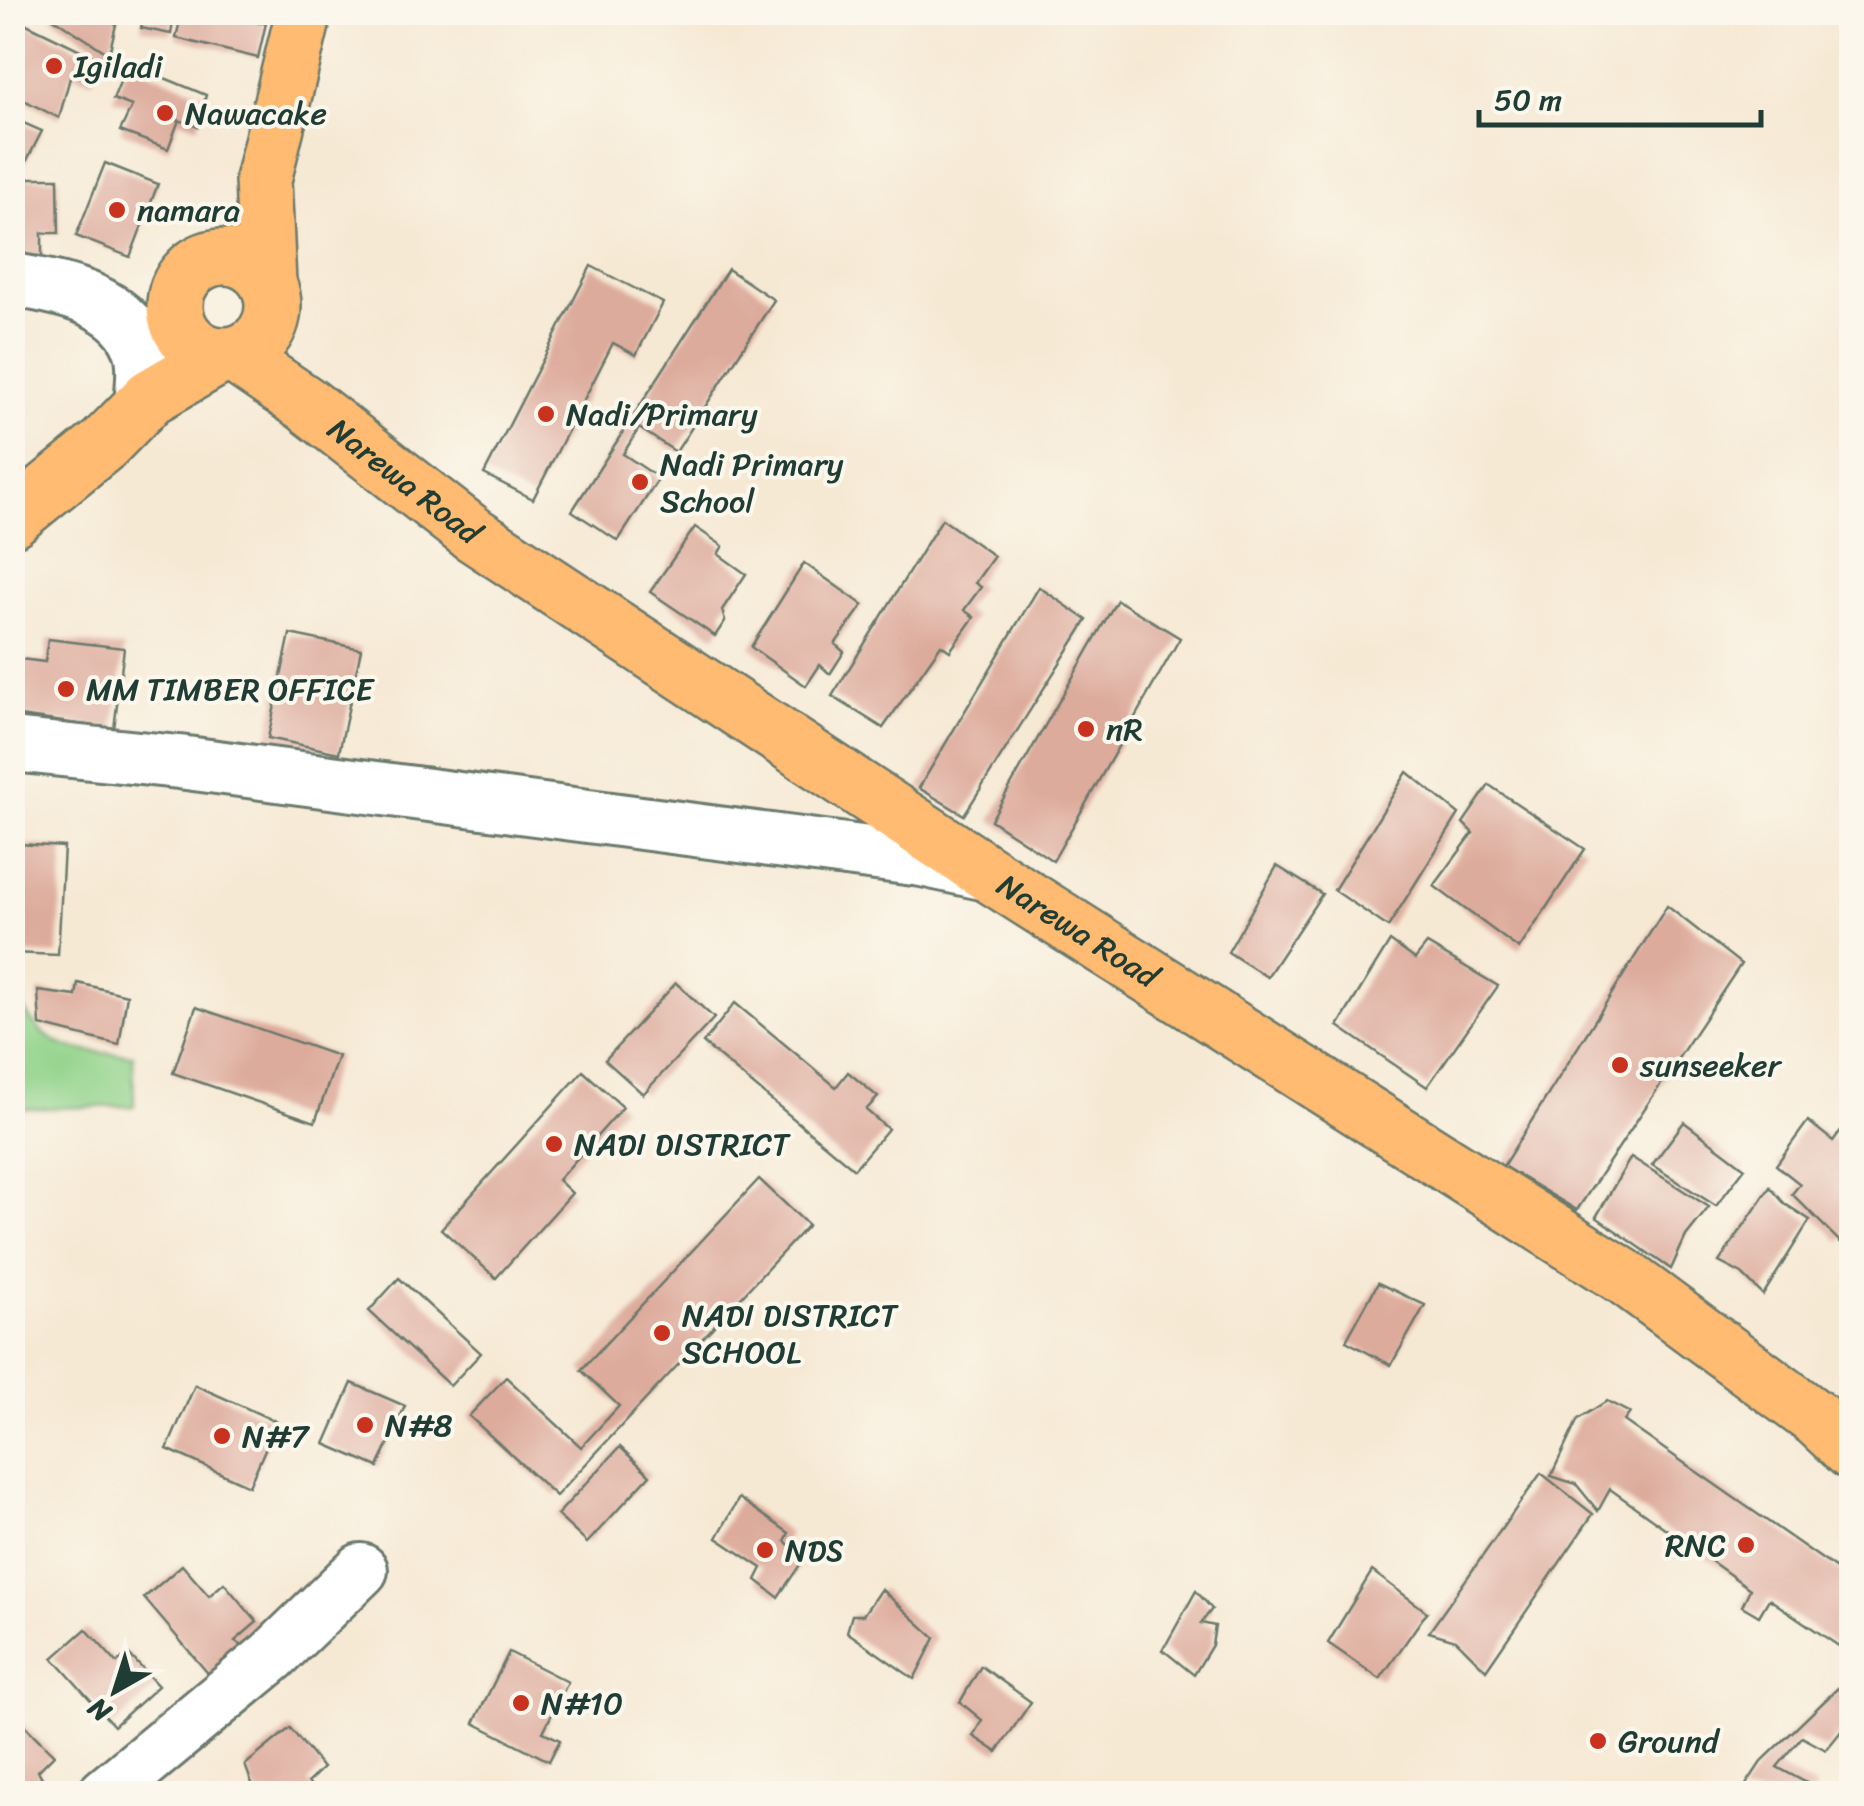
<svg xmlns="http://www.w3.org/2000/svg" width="1864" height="1806" font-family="Sriracha,sans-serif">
	<rect width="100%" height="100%" fill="#fbf7ec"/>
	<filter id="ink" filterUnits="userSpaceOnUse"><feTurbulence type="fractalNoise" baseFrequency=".01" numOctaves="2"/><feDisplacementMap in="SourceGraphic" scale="20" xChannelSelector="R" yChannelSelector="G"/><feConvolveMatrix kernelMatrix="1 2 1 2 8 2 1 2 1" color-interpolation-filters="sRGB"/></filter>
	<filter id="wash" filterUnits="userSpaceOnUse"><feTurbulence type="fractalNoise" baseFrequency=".0048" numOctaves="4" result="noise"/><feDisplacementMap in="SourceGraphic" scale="40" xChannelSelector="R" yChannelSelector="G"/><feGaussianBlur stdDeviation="2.25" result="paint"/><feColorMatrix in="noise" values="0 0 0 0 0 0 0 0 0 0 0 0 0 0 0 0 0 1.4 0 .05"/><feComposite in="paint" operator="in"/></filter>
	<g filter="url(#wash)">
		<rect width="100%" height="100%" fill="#f6e9d4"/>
		<path fill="#92d38b" stroke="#588860" stroke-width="2.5" d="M13,989C42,1051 69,1051 133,1055L134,1106L13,1109Z"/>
		<g id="blocks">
			<g fill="#ddab9c">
				<path d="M54,12H119L109,54L53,18Z"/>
				<path d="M144,12H175L171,34L141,28Z"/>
				<path d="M182,12H262L259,23H266L258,58L176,38Z"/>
				<path d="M12,17L97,58L93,80L71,74L59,118L12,94Z"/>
				<path d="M128,63L206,95L198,127L179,120L168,149L120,131L132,106L113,99Z"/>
				<path d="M12,118L42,131L25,164L12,159Z"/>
				<path d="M105,163L158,184L130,257L76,236Z"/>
				<path d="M12,178H58L59,233H42V256H12Z"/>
				<path d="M591,266L663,303L636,355L613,343L533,499L484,474Z"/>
				<path d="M728,269L774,300L676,452L639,428L623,454L659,478L618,541L572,511Z"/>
				<path d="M942,519L994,556L975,583L981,587L964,610L974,617L950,651L941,645L883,728L832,696Z"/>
				<path d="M695,527L723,546L718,554L746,574L722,610L725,621L715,636L650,592Z"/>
				<path d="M804,563L863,605L835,644L844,652L830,674L820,665L806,686L751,647Z"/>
				<path d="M1039,587L1087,620L964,815L919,788Z"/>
				<path d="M1117,600L1180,638L1053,861L991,820Z"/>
				<path d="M290,634L361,649L339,753L268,738Z"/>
				<path d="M48,639L124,648L114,729L12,715V658L45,662Z"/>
				<path d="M1407,772L1459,814L1388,927L1334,890Z"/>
				<path d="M1489,785L1585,849L1519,949L1434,886L1473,833L1463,823Z"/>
				<path d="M19,844L64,847L58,955L13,953Z"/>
				<path d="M1277,866L1322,894L1267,977L1228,952Z"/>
				<path d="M1667,906L1741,964L1577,1210L1503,1166Z"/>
				<path d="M1390,941L1415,959L1427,944L1498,986L1427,1087L1338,1026Z"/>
				<path d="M78,983L127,995L119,1045L40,1025L38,991L76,996Z"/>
				<path d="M676,983L714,1018L643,1094L605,1060Z"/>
				<path d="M735,1003L836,1087L848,1072L878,1097L866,1110L888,1129L854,1169L703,1043Z"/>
				<path d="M196,1007L338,1056L315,1122L173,1073Z"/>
				<path d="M583,1071L623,1107L558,1180L572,1193L496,1278L441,1229Z"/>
				<path d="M1852,1116V1228L1840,1242L1792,1194L1800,1184L1776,1165L1808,1121L1833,1141Z"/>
				<path d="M1684,1122L1745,1168L1716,1206L1652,1165Z"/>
				<path d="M1631,1157L1709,1207L1686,1236L1671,1269L1596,1217Z"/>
				<path d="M759,1179L808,1225L556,1496L469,1416L506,1377L581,1447L619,1406L581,1370Z"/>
				<path d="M1770,1187L1785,1204L1810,1220L1763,1295L1742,1274L1719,1262Z"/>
				<path d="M399,1278L481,1353L450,1386L369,1311Z"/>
				<path d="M1378,1283L1425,1305L1391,1365L1346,1341Z"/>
				<path d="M352,1383L405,1406L378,1467L325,1444Z"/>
				<path d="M195,1385L277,1422L249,1486L167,1449Z"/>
				<path d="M1607,1401L1630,1413L1624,1421L1852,1580V1655L1769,1599L1759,1616L1742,1606L1750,1589L1610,1489L1598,1511L1576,1484L1551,1476L1578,1419Z"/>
				<path d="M620,1447L650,1475L587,1543L557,1515Z"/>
				<path d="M1541,1473L1593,1514L1486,1670L1456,1640L1429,1632Z"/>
				<path d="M739,1498L789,1533L785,1541L804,1559L778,1597L756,1580L762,1568L717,1538Z"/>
				<path d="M182,1565L209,1596L224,1583L257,1622L235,1641L254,1654L217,1684L144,1598Z"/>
				<path d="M1372,1571L1427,1612L1380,1679L1328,1643Z"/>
				<path d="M881,1589L935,1638L914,1679L847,1632L852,1615H863Z"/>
				<path d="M1196,1591L1212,1609L1201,1623L1215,1626L1212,1645L1194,1675L1163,1650Z"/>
				<path d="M86,1629L117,1663L128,1653L158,1686L114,1726L53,1658Z"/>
				<path d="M509,1652L568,1682L543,1732L560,1740L549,1761L474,1723Z"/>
				<path d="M981,1666L1031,1702L997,1752L973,1736L982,1720L960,1702Z"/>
				<path d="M1838,1688L1852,1699V1718L1826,1750L1802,1737L1777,1767L1816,1788L1812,1794H1740L1761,1762Z"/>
				<path d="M20,1721L54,1755L38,1771L44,1781L31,1794H12V1728Z"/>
				<path d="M290,1728L323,1768L308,1782L318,1794H256L245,1765Z"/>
			</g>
		</g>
	</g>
	<g filter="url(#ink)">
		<use href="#blocks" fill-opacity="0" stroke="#6a796c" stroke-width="2.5"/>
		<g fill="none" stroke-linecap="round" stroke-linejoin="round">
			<g stroke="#6a796c" stroke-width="58">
				<g id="minor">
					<path d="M12,280C59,287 131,300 142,356C145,371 142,390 141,405"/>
					<path d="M12,745L179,762L922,860L987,874"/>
					<path d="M105,1794L272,1656L361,1570"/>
				</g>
			</g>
			<g stroke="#6a796c" stroke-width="60">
				<g id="major">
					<circle cx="224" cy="306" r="49"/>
					<path d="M268,282L263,180L304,12"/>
					<path id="s1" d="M234,355L306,404L473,534L989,874L1626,1278L1818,1420L1852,1452"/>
					<path d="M12,519L104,444L150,397L222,355"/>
				</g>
			</g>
			<use href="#minor" stroke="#fff" stroke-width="52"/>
			<use href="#major" stroke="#febb71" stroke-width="55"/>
		</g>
	</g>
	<g fill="#c8321e" stroke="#fbf7ec" stroke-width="4">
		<circle cx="54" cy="66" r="10"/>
		<circle cx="165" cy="113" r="10"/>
		<circle cx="117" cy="210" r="10"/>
		<circle cx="546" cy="414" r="10"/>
		<circle cx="640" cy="482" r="10"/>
		<circle cx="66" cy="689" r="10"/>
		<circle cx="1086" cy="729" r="10"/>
		<circle cx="1620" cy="1065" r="10"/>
		<circle cx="554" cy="1144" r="10"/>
		<circle cx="662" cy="1333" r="10"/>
		<circle cx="365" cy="1425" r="10"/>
		<circle cx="222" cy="1436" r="10"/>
		<circle cx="1746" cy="1545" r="10"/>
		<circle cx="765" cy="1550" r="10"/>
		<circle cx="521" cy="1703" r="10"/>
		<circle cx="1598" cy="1741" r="10"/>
	</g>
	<g text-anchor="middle" stroke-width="8" stroke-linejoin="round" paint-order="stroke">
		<g font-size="32" fill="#1f3d34" stroke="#fbf7ec" text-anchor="start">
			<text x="74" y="77">Igiladi</text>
			<text x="185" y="124">Nawacake</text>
			<text x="137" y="221">namara</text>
			<text x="566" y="425">Nadi/Primary</text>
			<text x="660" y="475">Nadi Primary<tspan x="660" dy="37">School</tspan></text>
			<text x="86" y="700">MM TIMBER OFFICE</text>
			<text x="1106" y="740">nR</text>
			<text x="1640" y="1076">sunseeker</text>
			<text x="574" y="1155">NADI DISTRICT</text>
			<text x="682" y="1326">NADI DISTRICT<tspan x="682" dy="37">SCHOOL</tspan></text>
			<text x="385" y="1436">N#8</text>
			<text x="242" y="1447">N#7</text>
			<text x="1726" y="1556" text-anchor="end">RNC</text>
			<text x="785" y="1561">NDS</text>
			<text x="541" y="1714">N#10</text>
			<text x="1618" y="1752">Ground</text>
		</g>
		<g font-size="32" fill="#1f3d34" stroke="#fbf7ec">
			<text dy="11" stroke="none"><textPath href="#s1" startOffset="212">Narewa Road</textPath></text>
			<text dy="11" stroke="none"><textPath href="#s1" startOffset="1022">Narewa Road</textPath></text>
		</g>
	</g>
	<rect width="1864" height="1806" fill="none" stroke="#fbf7ec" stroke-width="50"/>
	<g transform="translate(115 1691) rotate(219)" stroke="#fbf7ec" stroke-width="8" paint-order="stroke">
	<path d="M0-8L18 38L0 25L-18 38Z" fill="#1f3d34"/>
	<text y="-15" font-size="28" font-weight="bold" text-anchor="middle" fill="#1f3d34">N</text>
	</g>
	<path d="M1479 110v15h282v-15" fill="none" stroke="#1f3d34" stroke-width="5"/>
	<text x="1494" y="110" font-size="30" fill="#1f3d34" stroke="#fbf7ec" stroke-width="8" paint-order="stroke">50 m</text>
</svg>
